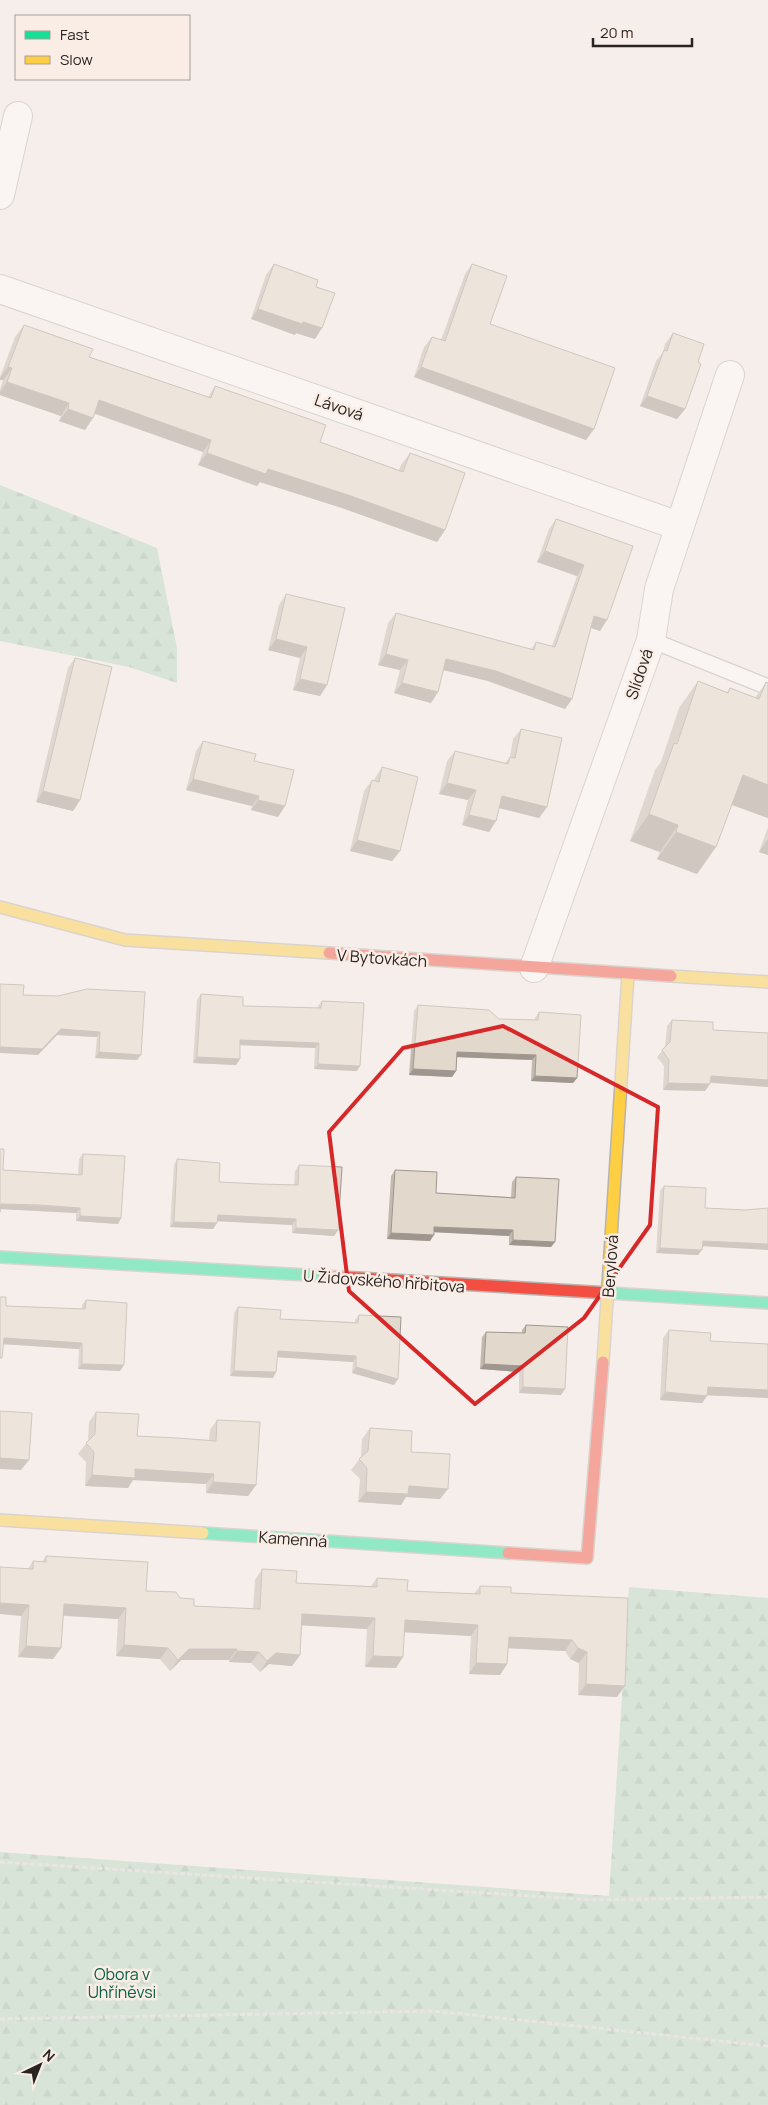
<svg xmlns="http://www.w3.org/2000/svg" width="768" height="2105" font-family="Manrope,sans-serif">
	<defs>
		<pattern id="forest-firs" width="22" height="20" patternUnits="userSpaceOnUse" patternTransform="scale(1.25)"><rect width="22" height="20" fill="#b4d7c3"/><path d="M5 1l3.5 6h-7zM16 11l3.5 6h-7z" fill="#9bb8a7"/></pattern>
	</defs>
	<rect width="100%" height="100%" fill="#f6eeea"/>
	<g fill="url(#forest-firs)">
		<path d="M0,485L157,548L177,648V683L129,667L0,641Z"/>
		<path d="M629,1587L768,1598V2105H0V1852L609,1896Z"/>
	</g>
	<g fill="none" stroke-linecap="round" stroke-linejoin="round">
		<g stroke="#b9b3b0" stroke-width="18">
			<path id="lane" d="M651,640L768,687"/>
		</g>
		<g stroke="#b9b3b0" stroke-width="30">
			<g id="street">
				<path d="M0,195L18,116"/>
				<path d="M0,289L679,526"/>
				<path d="M534,968L651,640L659,589L730,375"/>
			</g>
		</g>
		<g stroke="#b9b3b0" stroke-width="14">
			<g id="fast">
				<path d="M0,1257L324,1276"/>
				<path d="M609,1293L768,1303"/>
				<path d="M203,1533L508,1553"/>
			</g>
		</g>
		<g stroke="#b9b3b0" stroke-width="14">
			<g id="slow">
				<path d="M0,907L125,940L329,953"/>
				<path d="M671,976L768,982"/>
				<path d="M603,1362L628,974"/>
				<path d="M0,1520L203,1533"/>
			</g>
		</g>
		<g stroke="#b9b3b0" stroke-width="14">
			<g id="jam">
				<path d="M329,953L671,976"/>
				<path d="M324,1276L609,1293"/>
				<path d="M508,1553L587,1558L603,1362"/>
			</g>
		</g>
		<g stroke="#dcdad9" stroke-width="3" stroke-dasharray="5 2.5" stroke-linecap="butt">
			<path d="M0,1862L595,1900L768,1897"/>
			<path d="M0,2019L433,2011L768,2046"/>
		</g>
		<use href="#lane" stroke="#fefcfc" stroke-width="15"/>
		<use href="#street" stroke="#fefcfc" stroke-width="28"/>
		<use href="#fast" stroke="#16e098" stroke-width="11"/>
		<use href="#slow" stroke="#ffcf43" stroke-width="11"/>
		<use href="#jam" stroke="#f24e42" stroke-width="11"/>
	</g>
	<g fill="#c3baaf">
		<path d="M274,264L316,287L315,339L296,333L295,335L251,319L266,275Z"/>
		<path d="M472,264L490,324L594,429L586,440L414,377L424,347L432,337L441,340L465,274Z"/>
		<path d="M24,325L89,357L208,397L215,386L320,442L399,470L401,465L410,453L445,530L437,542L342,508L260,482L257,486L198,465L203,452L95,414L85,430L59,421L61,416L0,395V390L3,380H0V377L15,337Z"/>
		<path d="M673,333L698,362L685,409L677,419L640,406L656,361L663,352L665,344Z"/>
		<path d="M556,519L633,546L600,631L591,628L572,699L565,709L488,681L444,670L431,703L394,693L400,670L378,665L388,623L396,613L531,649L536,642L552,646L577,576L537,562L549,529Z"/>
		<path d="M286,594L327,685L320,696L293,690L300,658L268,650L279,605Z"/>
		<path d="M75,658L80,800L73,811L36,802L68,668Z"/>
		<path d="M698,681L727,692L730,688L755,698L766,682L768,683V818L732,805L697,874L657,859L660,852L630,841L655,770L661,762L679,708Z"/>
		<path d="M521,729L547,807L539,818L499,808L496,821L489,832L462,825L468,800L439,794L447,761L455,751L505,763L510,757L513,739Z"/>
		<path d="M203,741L254,761L278,817L251,810L252,806L186,790L196,751Z"/>
		<path d="M382,767L400,851L392,861L350,851L364,791L372,780L374,781L375,778Z"/>
		<path d="M768,827V855L759,852Z"/>
		<path d="M201,994L243,1006L318,1008V1006L322,1001L357,1071L314,1069L315,1048L240,1045V1059L236,1065L193,1063L197,1000Z"/>
		<path d="M23,995L58,996L141,1055L137,1060L95,1058L97,1037L57,1035L38,1055Z"/>
		<path d="M418,1005L499,1019L535,1020V1018L539,1012L577,1078L573,1083L531,1081L532,1060L457,1057L456,1071L452,1077L409,1075L414,1011Z"/>
		<path d="M672,1020L713,1030L768,1033V1087L710,1083L705,1091L663,1090L664,1066L657,1057L665,1047L667,1026Z"/>
		<path d="M83,1154L121,1218L118,1224L76,1221V1213L1,1209L3,1170L78,1174L79,1159Z"/>
		<path d="M177,1159L219,1182L259,1184L294,1185L295,1171L299,1165L338,1230L334,1236L292,1233V1225L217,1221L213,1229L170,1227L174,1165Z"/>
		<path d="M395,1170L436,1193L511,1197L512,1182L516,1177L555,1242L551,1247L509,1245V1236L434,1232L430,1241L387,1239L391,1176Z"/>
		<path d="M664,1186L705,1208L746,1210L703,1247L698,1255L656,1253L660,1191Z"/>
		<path d="M86,1300L120,1371L78,1369L79,1349L3,1344L6,1306L82,1309V1305Z"/>
		<path d="M238,1307L280,1319L355,1322V1320L359,1315L394,1385L352,1373L353,1362L277,1357L273,1378L230,1376L234,1313Z"/>
		<path d="M526,1325L561,1395L519,1393V1372L480,1369L482,1337L486,1332L522,1333V1330Z"/>
		<path d="M669,1330L710,1341L768,1398L707,1395L702,1403L660,1400L663,1338Z"/>
		<path d="M96,1412L137,1436L209,1440L210,1430L217,1420L256,1485L248,1496L206,1493V1484L133,1480L128,1488L85,1486L86,1462L78,1454L88,1441L89,1422Z"/>
		<path d="M370,1428L411,1452L440,1499L406,1497L401,1505L358,1502L360,1479L351,1470L361,1457L362,1439Z"/>
		<path d="M46,1556L146,1591L180,1598L194,1606L253,1609L255,1580L262,1569L296,1583L371,1586L377,1578L407,1591L474,1594L480,1586L511,1593L628,1598L617,1697L578,1695L579,1663L570,1659L565,1651L508,1648L507,1664L500,1675L469,1674L471,1636L405,1632L396,1668L365,1667L367,1629L302,1625L300,1655L292,1666L269,1664L260,1672L251,1663L229,1662V1660H181L170,1671L160,1659L116,1656L118,1619L63,1616L61,1648L53,1659L18,1657L21,1616L28,1569L33,1561L42,1562Z"/>
	</g>
	<g fill="#9f978f">
		<path d="M258,309L303,322L322,328L315,339L296,333L295,335L251,319Z"/>
		<path d="M8,367L12,368L3,380H0V378Z"/>
		<path d="M421,367L594,429L586,440L414,377Z"/>
		<path d="M7,382L69,403L61,416L0,395V392Z"/>
		<path d="M647,396L685,409L677,419L640,406Z"/>
		<path d="M99,400L211,440L203,452L91,412Z"/>
		<path d="M68,409L93,418L85,430L59,421Z"/>
		<path d="M207,453L268,469L351,496L445,530L437,542L342,508L260,482L257,486L198,465Z"/>
		<path d="M545,551L584,565L577,576L537,562Z"/>
		<path d="M594,616L607,620L600,631L586,626Z"/>
		<path d="M276,639L307,647L300,658L268,650Z"/>
		<path d="M386,654L408,660L400,670L378,665Z"/>
		<path d="M446,659L496,671L572,699L565,709L488,681L439,669Z"/>
		<path d="M300,679L327,685L320,696L293,690Z"/>
		<path d="M402,683L438,692L431,703L394,693Z"/>
		<path d="M743,775L768,785V818L724,802Z"/>
		<path d="M193,779L259,796L252,806L186,790Z"/>
		<path d="M447,783L476,790L468,800L439,794Z"/>
		<path d="M43,791L80,800L73,811L36,802Z"/>
		<path d="M502,796L547,807L539,818L495,807Z"/>
		<path d="M258,800L285,806L278,817L251,810Z"/>
		<path d="M649,814L678,825L660,852L630,841Z"/>
		<path d="M469,815L496,821L489,832L462,825Z"/>
		<path d="M676,832L716,847L697,874L657,859Z"/>
		<path d="M768,839V855L759,852Z"/>
		<path d="M357,840L400,851L392,861L350,851Z"/>
		<path d="M61,1029L100,1032L97,1037L57,1035L38,1055L0,1053V1047Z"/>
		<path d="M240,1040L319,1043L315,1048L237,1045Z"/>
		<path d="M99,1052L141,1055L137,1060L95,1058Z"/>
		<path d="M457,1052L536,1055L532,1060L454,1057Z"/>
		<path d="M197,1057L240,1059L236,1065L193,1063Z"/>
		<path d="M318,1064L360,1066L357,1071L314,1069Z"/>
		<path d="M413,1069L456,1071L452,1077L409,1075Z"/>
		<path d="M535,1076L577,1078L573,1083L531,1081Z"/>
		<path d="M711,1076L768,1080V1087L706,1082Z"/>
		<path d="M668,1083L710,1084L705,1091L663,1090Z"/>
		<path d="M1,1204L80,1208L76,1213L0,1209Z"/>
		<path d="M218,1215L296,1219L292,1225L214,1221Z"/>
		<path d="M80,1216L121,1218L118,1224L76,1221Z"/>
		<path d="M174,1222L217,1223L213,1229L170,1227Z"/>
		<path d="M434,1227L513,1230L509,1236L430,1232Z"/>
		<path d="M296,1228L338,1230L334,1236L292,1233Z"/>
		<path d="M391,1233L434,1235L430,1241L387,1239Z"/>
		<path d="M513,1240L555,1242L551,1247L509,1245Z"/>
		<path d="M703,1241L768,1244V1250L699,1246Z"/>
		<path d="M660,1248L702,1250L698,1255L656,1253Z"/>
		<path d="M4,1338L82,1343L79,1349L0,1344Z"/>
		<path d="M278,1351L356,1356L353,1362L274,1357Z"/>
		<path d="M82,1364L124,1365L120,1371L78,1369Z"/>
		<path d="M484,1364L523,1366L519,1372L480,1369Z"/>
		<path d="M356,1367L398,1379L394,1385L352,1373Z"/>
		<path d="M234,1371L276,1372L273,1378L230,1376Z"/>
		<path d="M523,1387L565,1389L561,1395L519,1393Z"/>
		<path d="M708,1387L768,1390V1398L702,1395Z"/>
		<path d="M665,1392L707,1396L702,1403L660,1400Z"/>
		<path d="M0,1458L29,1460L21,1470L0,1469Z"/>
		<path d="M135,1469L214,1474L206,1484L133,1480L128,1488L85,1486L92,1475Z"/>
		<path d="M213,1482L256,1485L248,1496L206,1493Z"/>
		<path d="M409,1486L448,1489L440,1499L406,1497L401,1505L358,1502L366,1492Z"/>
		<path d="M0,1603L29,1605L21,1616L0,1614Z"/>
		<path d="M64,1604L126,1608L118,1619L56,1615Z"/>
		<path d="M302,1614L375,1618L367,1629L294,1625Z"/>
		<path d="M405,1620L478,1625L471,1636L398,1632Z"/>
		<path d="M509,1637L572,1640L565,1651L501,1648Z"/>
		<path d="M124,1645L168,1648L160,1659L116,1656Z"/>
		<path d="M26,1646L61,1648L53,1659L18,1657Z"/>
		<path d="M578,1648L587,1652L579,1663L570,1659Z"/>
		<path d="M189,1649H237L229,1660H181L170,1671L178,1660Z"/>
		<path d="M237,1651L259,1652L251,1663L229,1662Z"/>
		<path d="M276,1653L300,1655L292,1666L269,1664L260,1672L267,1661Z"/>
		<path d="M373,1656L403,1657L396,1668L365,1667Z"/>
		<path d="M476,1663L507,1664L500,1675L469,1674Z"/>
		<path d="M586,1684L625,1686L617,1697L578,1695Z"/>
	</g>
	<g fill="#e3d8cc" stroke="#9f978f">
		<path d="M274,264L318,280L316,287L335,293L322,328L303,322L302,324L258,309Z"/>
		<path d="M472,264L507,276L490,324L615,368L594,429L421,367L432,337L445,341Z"/>
		<path d="M24,325L93,349L89,357L211,398L215,386L326,425L320,442L403,472L410,453L465,473L445,530L351,496L268,469L266,474L207,453L211,440L99,400L93,418L68,409L69,403L7,382L12,368L8,367Z"/>
		<path d="M673,333L704,344L698,362L701,364L685,409L647,396L664,350L667,351Z"/>
		<path d="M556,519L633,546L607,620L594,616L572,699L496,671L446,659L438,692L402,683L408,660L386,654L396,613L534,650L536,642L555,647L584,565L545,551Z"/>
		<path d="M286,594L345,608L327,685L300,679L307,647L276,639Z"/>
		<path d="M75,658L112,667L80,800L43,791Z"/>
		<path d="M698,681L728,693L730,688L759,699L766,682L768,683V785L743,775L716,847L676,832L678,825L649,814L674,743L677,744Z"/>
		<path d="M521,729L562,738L547,807L502,796L496,821L469,815L476,790L447,783L455,751L508,764L510,757L515,758Z"/>
		<path d="M203,741L256,754L254,761L294,770L285,806L258,800L259,796L193,779Z"/>
		<path d="M382,767L418,777L400,851L357,840L372,780L379,782Z"/>
		<path d="M0,984L24,985L23,995L58,996L87,989L145,992L141,1055L99,1052L100,1032L61,1029L42,1049L0,1047Z"/>
		<path d="M201,994L243,997V1006L321,1008L322,1001L364,1003L360,1066L318,1064L319,1043L240,1040V1059L197,1057Z"/>
		<path d="M418,1005L489,1010L499,1019L538,1020L539,1012L581,1015L577,1078L535,1076L536,1055L457,1052L456,1071L413,1069Z"/>
		<path d="M672,1020L713,1022V1030L768,1033V1080L711,1076L710,1084L668,1083L669,1060L662,1050L670,1042Z"/>
		<path d="M0,1149H4L3,1170L82,1175L83,1154L125,1156L121,1218L80,1216V1208L40,1205L1,1204L0,1212Z"/>
		<path d="M177,1159L220,1163L219,1182L259,1184L298,1185L299,1165L342,1167L338,1230L296,1228V1219L218,1215L217,1223L174,1222Z"/>
		<path d="M395,1170L437,1172L436,1193L515,1198L516,1177L559,1179L555,1242L513,1240V1230L434,1227V1235L391,1233Z"/>
		<path d="M664,1186L706,1188L705,1208L746,1210L768,1208V1244L703,1241L702,1250L660,1248Z"/>
		<path d="M0,1297H6V1306L85,1309L86,1300L127,1303L124,1365L82,1364V1343L4,1338L2,1358H0Z"/>
		<path d="M238,1307L281,1310L280,1319L358,1323L359,1315L401,1317L398,1379L356,1367V1356L278,1351L276,1372L234,1371Z"/>
		<path d="M526,1325L568,1327L565,1389L523,1387V1366L484,1364L486,1332L525,1333Z"/>
		<path d="M669,1330L711,1333L710,1341L768,1344V1390L708,1387L707,1396L665,1392Z"/>
		<path d="M0,1411L32,1413L29,1460L0,1458Z"/>
		<path d="M96,1412L139,1414L137,1436L177,1438L216,1441L217,1420L260,1422L256,1485L213,1482L214,1474L135,1469V1478L92,1475L94,1452L86,1443L95,1434Z"/>
		<path d="M370,1428L412,1431L411,1452L450,1454L448,1489L409,1486L408,1494L366,1492L367,1468L359,1459L368,1451Z"/>
		<path d="M46,1556L148,1562L146,1591L176,1592L180,1598L194,1599V1606L260,1609L262,1569L297,1571L296,1583L377,1587V1578L408,1580L407,1591L480,1594V1586L511,1587V1593L628,1598L625,1686L586,1684L587,1652L578,1648L572,1640L509,1637L507,1664L476,1663L478,1625L405,1620L403,1657L373,1656L375,1618L302,1614L300,1655L276,1653L267,1661L259,1652L237,1651V1649H189L178,1660L168,1648L124,1645L126,1608L64,1604L61,1648L26,1646L29,1605L0,1603V1567L33,1569V1561L46,1562Z"/>
	</g>
	<path d="M0 0H768V2105H0ZM503,1026L658,1107L650,1225L584,1318L475,1404L349,1291L329,1132L403,1048Z" fill="#f6eeea" fill-opacity=".55" fill-rule="evenodd"/>
	<path fill="none" stroke="#d62828" stroke-width="4" stroke-linejoin="round" d="M503,1026L658,1107L650,1225L584,1318L475,1404L349,1291L329,1132L403,1048Z"/>
	<g text-anchor="middle" stroke-width="5" stroke-linejoin="round" paint-order="stroke">
		<g font-size="16" fill="#292422" stroke="#faede6">
			<text transform="translate(339 407) rotate(19)" y="6">Lávová</text>
			<text transform="translate(639 674) rotate(-71)" y="6">Slídová</text>
			<text transform="translate(382 958) rotate(4)" y="6">V Bytovkách</text>
			<text transform="translate(610 1266) rotate(-86)" y="6">Berylová</text>
			<text transform="translate(384 1281) rotate(4)" y="6">U Židovského hřbitova</text>
			<text transform="translate(293 1539) rotate(4)" y="6">Kamenná</text>
		</g>
		<g font-size="16" fill="#066142" stroke="#faede6">
			<text x="122" y="1980">Obora v<tspan x="122" dy="18">Uhříněvsi</tspan></text>
		</g>
	</g>
	<rect x="15" y="15" width="175" height="65" fill="#faede6" stroke="#a69d98"/>
	<rect x="25" y="31" width="25" height="8" fill="#16e098" stroke="#a69d98"/>
	<text x="60" y="40" font-size="15" fill="#292422">Fast</text>
	<rect x="25" y="56" width="25" height="8" fill="#ffcf43" stroke="#a69d98"/>
	<text x="60" y="65" font-size="15" fill="#292422">Slow</text>
	<g transform="translate(40 2065) rotate(43)" stroke="#faede6" stroke-width="4" paint-order="stroke">
	<path d="M0-4L9 19L0 12L-9 19Z" fill="#292422"/>
	<text y="-8" font-size="14" font-weight="bold" text-anchor="middle" fill="#292422">N</text>
	</g>
	<path d="M593 38v8h99v-8" fill="none" stroke="#292422" stroke-width="2.5"/>
	<text x="600" y="38" font-size="15" fill="#292422" stroke="#faede6" stroke-width="4" paint-order="stroke">20 m</text>
</svg>
